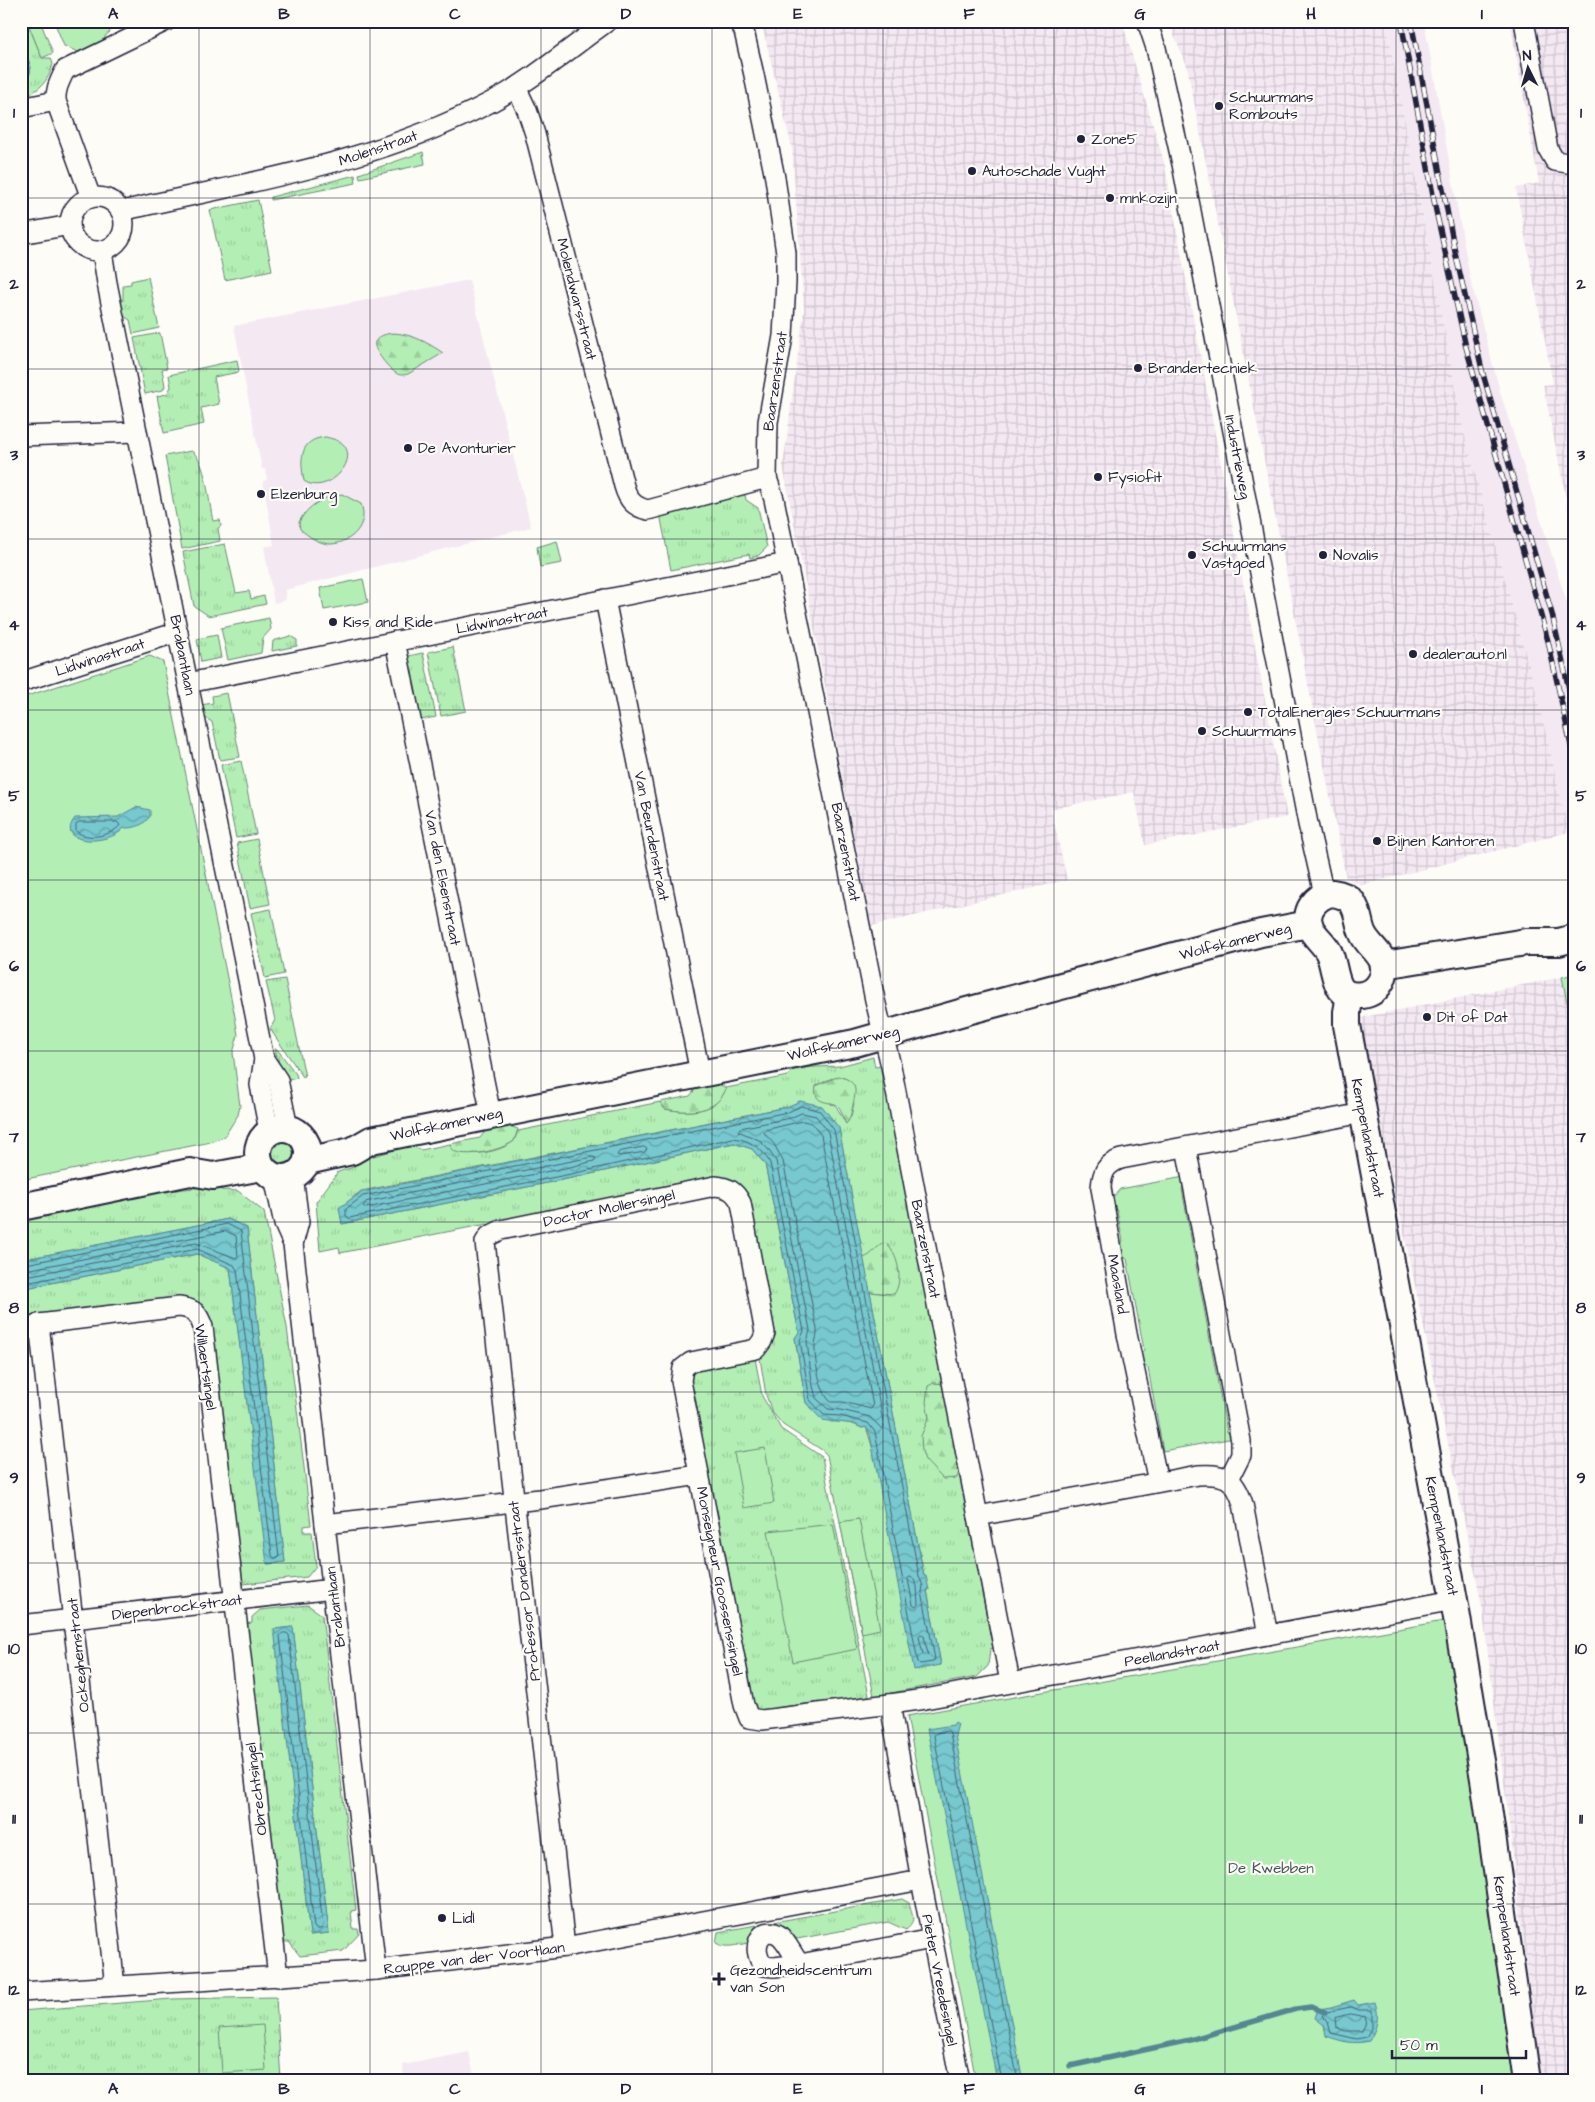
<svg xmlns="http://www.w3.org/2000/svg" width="1595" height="2102" font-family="'Architects Daughter',sans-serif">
	<defs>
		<pattern id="industrial-grid" width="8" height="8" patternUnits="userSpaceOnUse" patternTransform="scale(1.25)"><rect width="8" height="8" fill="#f4e8f2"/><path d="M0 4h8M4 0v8" fill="none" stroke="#d1c7d0"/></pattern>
		<pattern id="grass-tufts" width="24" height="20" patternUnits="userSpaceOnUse" patternTransform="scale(1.25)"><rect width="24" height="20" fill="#b3efb4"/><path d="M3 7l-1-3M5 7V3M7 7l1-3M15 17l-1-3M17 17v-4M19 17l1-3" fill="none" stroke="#9acd9c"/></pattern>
		<pattern id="forest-firs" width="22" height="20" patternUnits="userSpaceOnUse" patternTransform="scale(1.25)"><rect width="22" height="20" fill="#b3efb4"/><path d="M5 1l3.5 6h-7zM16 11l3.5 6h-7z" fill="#9acd9c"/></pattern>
		<pattern id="water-waves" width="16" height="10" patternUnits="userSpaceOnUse" patternTransform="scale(1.25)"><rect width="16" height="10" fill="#77c8cf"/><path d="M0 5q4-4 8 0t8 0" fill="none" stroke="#61a2a9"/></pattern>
	</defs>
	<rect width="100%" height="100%" fill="#fdfcf7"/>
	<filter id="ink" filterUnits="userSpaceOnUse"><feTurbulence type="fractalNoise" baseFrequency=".02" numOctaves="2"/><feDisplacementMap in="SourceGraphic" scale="10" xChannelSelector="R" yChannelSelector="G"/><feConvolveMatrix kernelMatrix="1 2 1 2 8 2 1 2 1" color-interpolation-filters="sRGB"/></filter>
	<g filter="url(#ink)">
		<g fill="#f4e8f2">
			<path d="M1386,21H1424L1470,278L1500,392L1568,606L1574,634V834L1569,832L1535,687L1464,433Z"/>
			<path d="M469,280L531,527L285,590L286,600L274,603L264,547L274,545L263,481L267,480L265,469H262L234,326Z"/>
			<path d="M469,2052L475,2081H404L403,2065Z"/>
		</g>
		<g fill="url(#industrial-grid)">
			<path d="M761,21H1122L1164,162L1287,817L1145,845L1134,792L1051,809L1067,880L871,926L783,466L804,310L792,148Z"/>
			<path d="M1168,21H1386L1464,433L1535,687L1569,832L1362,885L1346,878L1187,66Z"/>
			<path d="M1510,21H1574V536L1543,385L1553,384L1516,188L1539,183Z"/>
			<path d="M1562,977L1574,1037V2081H1541L1482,1606L1359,1018Z"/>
		</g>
		<g fill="url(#grass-tufts)" stroke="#6a8878" fill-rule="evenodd">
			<path d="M21,21H27L42,58H51L53,64C49,80 39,93 21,96V80L25,78L31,67L21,41Z"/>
			<path d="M423,152L425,164L360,178L359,174Z"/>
			<path d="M355,175L356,183L271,200V197Z"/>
			<path d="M258,200L272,270L225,280L210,210Z"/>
			<path d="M148,277L159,328L133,334L130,320L121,314L120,302L123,301V285L131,284V281Z"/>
			<path d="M160,333L167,368L162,369L165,386L163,390L145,394L134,338Z"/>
			<path d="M237,360L239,372L214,377L219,404L201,408L204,424L164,433L157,396L167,394L171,387L169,375Z"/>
			<path d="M191,451C206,458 209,504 213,521L220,520L221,526L218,528L220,541L182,549L165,456Z"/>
			<path d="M744,490L746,500L758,508L767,547L758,556L750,558L749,554L671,570L660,514Z"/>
			<path d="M557,541L562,563L540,567L537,547Z"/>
			<path d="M225,544L236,593L249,591L251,599L264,596L266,604L209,616L194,606L183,552Z"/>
			<path d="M269,618L271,629L263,638L261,653L228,660L221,628Z"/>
			<path d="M217,635L221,658L201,662L197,639Z"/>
			<path d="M290,636L297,640V646L272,651L273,641Z"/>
			<path d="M453,647L466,711L441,716L428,652Z"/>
			<path d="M423,653L436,717L420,720L408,656Z"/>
			<path d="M227,693L240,757L220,760L212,722L204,717L201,705L213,703L212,696Z"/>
			<path d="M241,761L256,834L236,838L221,765Z"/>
			<path d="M257,839L270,904L250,908L237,843Z"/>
			<path d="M271,909L284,974L265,978L251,913Z"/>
			<path d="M285,979L305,1077H303L270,1029L275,1020L266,982Z"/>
			<path d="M275,1049H277L296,1074L297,1078L284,1081Z"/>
			<path d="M873,1057L875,1067L881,1066L943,1384L934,1383L927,1410L929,1417L926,1427L953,1480L956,1478L959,1472L993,1648L990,1649L988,1666L977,1677L874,1696L827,1455L822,1450L783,1425L772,1412L766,1395L759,1352L742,1191L490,1226L487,1224L340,1253L339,1247L320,1251L316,1202L338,1172L354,1167L353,1162L412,1145L421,1150L450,1144L453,1150C471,1157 498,1153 514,1141L518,1131L660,1102L665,1109C686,1113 718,1114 726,1088L788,1076L793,1068L840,1066ZM832,1078L854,1103L851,1116L846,1124L835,1104L832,1105L816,1086ZM800,1101L839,1128L863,1258L871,1256L874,1251L893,1256L896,1262L890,1294L870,1292L924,1576L929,1590H927L941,1665L866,1427L862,1428C852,1423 842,1421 831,1422L806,1403L795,1338L799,1333L765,1164L752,1149L734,1143L572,1178L342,1224L340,1208L361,1191L787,1107Z"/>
			<circle cx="281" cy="1153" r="14"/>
			<path d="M221,1185V1190L238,1191L264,1212L287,1327L311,1525L304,1526V1532H312L316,1566L307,1577L243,1584L240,1579L205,1310L21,1324V1289L197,1254L230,1268L268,1564L285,1562L247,1228L228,1219L21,1260V1220L157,1192Z"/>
			<path d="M755,1358L762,1396L781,1429L822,1457L869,1696L827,1702L826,1706L819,1702L775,1708L767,1714L757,1713L748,1701L752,1692L741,1636C734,1628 732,1622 736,1612L717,1509L711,1504L699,1443L702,1435L694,1390L687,1385L691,1370Z"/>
			<path d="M308,1605L322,1615L356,1910L351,1911L353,1929H358L359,1934L343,1951L300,1956L289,1942H281L244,1624L252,1623V1617L260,1610ZM293,1627L329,1933L310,1935L275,1629Z"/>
			<path d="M902,1899L909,1903C912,1916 917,1921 906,1930L888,1922L797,1939L783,1927L754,1932L748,1943C737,1945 725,1949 716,1943L718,1932Z"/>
			<path d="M276,1997L281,2081H21V2011L172,1999Z"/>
		</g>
		<g fill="url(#forest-firs)" stroke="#6a8878">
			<path d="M393,333C412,334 427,342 443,353L408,374C403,375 400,376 396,373C390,370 372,349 375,342C379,335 386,334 393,333Z"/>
			<path d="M1574,974V1037L1562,977Z"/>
			<path d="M839,1076C861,1083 855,1092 852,1110C850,1116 850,1120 846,1124C843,1119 842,1109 837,1105C830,1101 812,1105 816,1086Z"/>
			<path d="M717,1083L726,1088C718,1114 686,1113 665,1109L660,1102L690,1096L697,1087Z"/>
			<path d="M509,1126L518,1129L514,1141C502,1150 465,1159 452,1150L450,1144L480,1138L486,1130Z"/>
			<path d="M885,1243C898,1252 904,1281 894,1294L870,1292L863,1258C874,1255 875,1246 885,1243Z"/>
			<path d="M934,1383L943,1384L959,1472L957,1478L943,1479L925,1460L922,1451L921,1436L929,1417L926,1402L928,1386Z"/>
		</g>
		<g fill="#b3efb4" stroke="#6a8878">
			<path d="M27,21H40L53,53L42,58Z"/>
			<path d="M54,21H105L110,32L106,35L104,40L78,52L64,46Z"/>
			<path d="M326,437C332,439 340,440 344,445C359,463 325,496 304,481C300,460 299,439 326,437Z"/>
			<path d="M342,494L361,504C369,524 352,543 331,544C319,544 308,536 300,529L299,522C308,505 323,497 342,494Z"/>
			<path d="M363,579L368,602L324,610L320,588Z"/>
			<path d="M150,656L163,662L235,1017L238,1035L233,1053L240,1106L238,1115L224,1137L206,1143L21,1180V698Z"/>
			<path d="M1184,1177L1186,1183L1182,1189L1227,1432L1234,1438L1163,1451L1148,1368L1142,1364L1140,1354L1144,1350L1127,1259L1121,1255L1120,1246L1123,1241L1117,1211L1110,1205L1108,1198L1114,1196L1120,1189Z"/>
			<path d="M765,1448L774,1503L744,1508L734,1453Z"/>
			<path d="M859,1519L880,1629L862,1633L840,1522Z"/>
			<path d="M833,1524L857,1649L793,1662L768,1531Z"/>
			<path d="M1455,1619L1514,2081H976L907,1716Z"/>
			<path d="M263,2025L266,2070L222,2073L219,2028Z"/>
		</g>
		<g fill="url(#water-waves)" stroke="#558694">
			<path d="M21,41L31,67L30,74L21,80Z"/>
			<path d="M136,807L150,810V816C143,826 136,828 124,828C109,846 54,845 75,818L118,817Z"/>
			<path d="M800,1101L822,1106L839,1128L924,1576H926L929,1590H927L941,1665L914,1670L870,1435L866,1427L862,1428L854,1424L822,1420L806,1403L795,1338L799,1332L765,1164L752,1149L734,1143L572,1178L342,1224L339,1208L361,1192L787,1107Z"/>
			<path d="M228,1219L247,1228L285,1562L267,1564L230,1268L197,1254L21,1289V1260Z"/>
			<path d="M293,1627L329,1933L310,1935L274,1629Z"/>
			<path d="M955,1722L958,1724L955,1735L1023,2081H997L927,1729L953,1725Z"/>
			<path d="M1354,2000L1358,2005L1375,2002C1380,2017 1377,2028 1369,2041C1353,2045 1341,2041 1326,2036L1324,2025L1315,2018L1318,2009L1331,2007Z"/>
		</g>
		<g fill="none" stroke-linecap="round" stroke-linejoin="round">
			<g stroke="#446476" stroke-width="1">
				<path d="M79,822H117L120,825C112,836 86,841 76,831V825Z"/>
				<path d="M801,1106L820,1111L834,1130L919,1576L923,1586L922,1592L935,1659L933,1662L920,1664L918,1662L875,1432L868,1423L840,1416L824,1415L810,1400L800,1340L804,1331L770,1163C762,1148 751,1140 733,1138L571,1174L349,1218L346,1216V1209L363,1196L788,1112Z"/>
				<path d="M802,1113L816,1116L828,1132L884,1427L882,1429L870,1417L841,1410L828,1409L816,1398L812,1382L807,1342L810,1330L776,1161L768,1149L759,1140L738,1131L740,1128L790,1118Z"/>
				<path d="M803,1121L812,1123L821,1135L873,1406L871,1409L843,1402H831C820,1393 814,1359 815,1345C815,1340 818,1335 817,1329L783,1161L774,1144L764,1133L766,1130Z"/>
				<path d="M644,1147L647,1149L645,1152L620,1156L617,1155L619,1152Z"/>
				<path d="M593,1157L596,1158L594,1161L570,1167L366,1208L363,1206L366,1202Z"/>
				<path d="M21,1265L227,1224L241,1231L279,1557L274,1558L272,1555L237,1270L234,1265L197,1249L21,1284"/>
				<path d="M21,1271L226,1231L236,1236L238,1256L236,1258L196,1243L21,1277"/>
				<path d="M910,1577L913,1578L917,1586L918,1605L916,1607L913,1605L908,1579Z"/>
				<path d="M283,1633H287L289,1635L323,1926L321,1929H316L314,1927L280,1636Z"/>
				<path d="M921,1634L924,1636L928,1654L926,1656L923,1654L919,1637Z"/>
				<path d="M1351,2007L1358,2010H1372V2027L1366,2037L1357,2039L1331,2033L1328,2022L1322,2016L1324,2013Z"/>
				<path d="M1350,2014L1366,2017L1365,2025L1362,2031H1345L1336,2027L1335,2018Z"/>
				<path d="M1002,2081L934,1736L936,1733L948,1731L950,1733L1018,2081"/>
			</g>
			<path stroke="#558694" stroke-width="5.5" d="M1070,2066L1190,2040L1296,2009L1311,2007L1325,2012"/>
			<g stroke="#22223b" stroke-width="22">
				<g id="street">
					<path d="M739,21L744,31L754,75L775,178L786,253V282L783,336L768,422L767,478L774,499L875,1000L891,1066L1010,1682"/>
					<path d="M1147,21L1156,48L1182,164L1308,824L1324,894"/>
					<path d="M1524,21L1548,149L1555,161L1574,164"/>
					<path d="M516,87L527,110L535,134L624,486C628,500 634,507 648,510L767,478"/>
					<path d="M21,108L56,101"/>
					<circle cx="97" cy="224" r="27"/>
					<path d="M91,198L56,101C55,89 60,81 65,70L166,21"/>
					<path d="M121,211C248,182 376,163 493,101C534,79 570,48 608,21"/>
					<path d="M21,234L70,225"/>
					<path d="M102,251L107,283L264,1059L260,1085L269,1131"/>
					<path d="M21,436L137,432"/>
					<path d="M605,599L700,1073"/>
					<path d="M395,641L491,1115"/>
					<path d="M21,682L178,632"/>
					<path d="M188,683L787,563"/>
					<path d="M264,1059L278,1080L288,1128"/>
					<path d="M1186,1147L1241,1441V1455L1229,1479"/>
					<path d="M293,1176L299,1222L293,1244"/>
					<path d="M274,1177L284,1224L293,1244L376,1970"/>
					<path d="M39,1324L115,1986"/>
					<path d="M21,1333L39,1324L179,1307C195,1309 198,1313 203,1327L278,1977"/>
					<path d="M1158,1482L1127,1334L1101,1188C1102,1172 1106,1164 1121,1159L1363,1113"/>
					<path d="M978,1516L1198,1475C1225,1473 1235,1478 1243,1504L1268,1635"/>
					<path d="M325,1524L540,1499L699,1475"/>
					<path d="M21,1625L333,1589"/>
					<path d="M890,1704L925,1699L1454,1600"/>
					<path d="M565,1947L485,1242L489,1236L501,1230L715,1186C728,1187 735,1191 741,1203L765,1333L762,1341L756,1349L691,1362L683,1368L681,1381L744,1705L749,1718L762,1720L890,1704L921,1880L960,2081"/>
					<path d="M800,1964L774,1967L764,1966C749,1948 761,1924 779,1935C787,1941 793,1956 800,1964L932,1939"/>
					<path d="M21,1992L376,1970L565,1947L921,1880"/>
				</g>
			</g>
			<g stroke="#22223b" stroke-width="30">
				<g id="secondary">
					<path d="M1332,893C1340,894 1347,896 1352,902C1359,911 1358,924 1363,934C1368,945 1379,951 1383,962C1385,969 1384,977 1380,983C1376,990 1370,994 1362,995C1332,1000 1337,970 1329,953C1325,944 1316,938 1311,929C1302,912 1316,896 1332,893Z"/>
					<path d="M1384,965L1526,942H1559L1574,938"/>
					<path d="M1350,995L1347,1012V1025L1454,1600L1484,1779L1527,2081"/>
					<circle cx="283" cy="1153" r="25"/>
					<path d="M307,1161L352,1151L371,1140L855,1043L967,1011L1261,933L1309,924"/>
					<path d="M21,1207L190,1172L213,1176L262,1167"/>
				</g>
			</g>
			<use href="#street" stroke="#fdfcf7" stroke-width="19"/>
			<use href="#secondary" stroke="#fdfcf7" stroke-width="26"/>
			<g stroke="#22223b" stroke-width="5.5">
				<g id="rail">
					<path d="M1401,21L1436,211L1466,347L1548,641L1574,759"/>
					<path d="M1411,21L1455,252L1483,374L1552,614L1574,712"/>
				</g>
			</g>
			<use href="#rail" stroke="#fdfcf7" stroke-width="4" stroke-dasharray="11" stroke-linecap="butt"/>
		</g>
	</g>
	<path fill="none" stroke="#22223b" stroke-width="1" stroke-opacity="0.55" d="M199,21V2081M370,21V2081M541,21V2081M712,21V2081M883,21V2081M1054,21V2081M1225,21V2081M1396,21V2081M21,198H1574M21,369H1574M21,539H1574M21,710H1574M21,880H1574M21,1051H1574M21,1222H1574M21,1392H1574M21,1563H1574M21,1733H1574M21,1904H1574"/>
	<g fill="#22223b" stroke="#fdfcf7" stroke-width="2">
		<circle cx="1219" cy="106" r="5"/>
		<circle cx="1081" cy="139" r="5"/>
		<circle cx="972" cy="171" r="5"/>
		<circle cx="1110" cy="198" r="5"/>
		<circle cx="1138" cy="368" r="5"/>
		<circle cx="408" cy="448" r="5"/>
		<circle cx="1098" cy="477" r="5"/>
		<circle cx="261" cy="494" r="5"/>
		<circle cx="1192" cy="555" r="5"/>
		<circle cx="1323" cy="555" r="5"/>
		<circle cx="333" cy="622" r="5"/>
		<circle cx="1413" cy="654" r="5"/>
		<circle cx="1248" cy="712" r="5"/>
		<circle cx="1202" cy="731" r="5"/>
		<circle cx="1377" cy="841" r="5"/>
		<circle cx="1427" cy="1017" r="5"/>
		<circle cx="442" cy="1918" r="5"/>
		<path d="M716.5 1971.5h5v5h5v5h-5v5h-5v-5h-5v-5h5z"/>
	</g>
	<g text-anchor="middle" stroke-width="4.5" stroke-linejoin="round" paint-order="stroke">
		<g font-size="15" fill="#22223b" stroke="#fdfcf7" text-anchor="start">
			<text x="1229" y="102">Schuurmans<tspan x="1229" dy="17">Rombouts</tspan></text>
			<text x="1091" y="144">Zone5</text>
			<text x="982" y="176">Autoschade Vught</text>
			<text x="1120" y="203">mnkozijn</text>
			<text x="1148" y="373">Brandertecniek</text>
			<text x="418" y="453">De Avonturier</text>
			<text x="1108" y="482">Fysiofit</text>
			<text x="271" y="499">Elzenburg</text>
			<text x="1202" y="551">Schuurmans<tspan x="1202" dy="17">Vastgoed</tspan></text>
			<text x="1333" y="560">Novalis</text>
			<text x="343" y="627">Kiss and Ride</text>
			<text x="1423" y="659">dealerauto.nl</text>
			<text x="1258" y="717">TotalEnergies Schuurmans</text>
			<text x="1212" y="736">Schuurmans</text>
			<text x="1387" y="846">Bijnen Kantoren</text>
			<text x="1437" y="1022">Dit of Dat</text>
			<text x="452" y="1923">Lidl</text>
			<text x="730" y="1975">Gezondheidscentrum<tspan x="730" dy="17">van Son</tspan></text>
		</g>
		<g font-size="15" fill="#22223b" stroke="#fdfcf7">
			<text transform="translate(378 148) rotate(-19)" y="5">Molenstraat</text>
			<text transform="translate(577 299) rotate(76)" y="5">Molendwarsstraat</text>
			<text transform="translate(775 381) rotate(-82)" y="5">Baarzenstraat</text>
			<text transform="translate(1238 457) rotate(79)" y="5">Industrieweg</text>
			<text transform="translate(502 620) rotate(-11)" y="5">Lidwinastraat</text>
			<text transform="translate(183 655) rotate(79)" y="5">Brabantlaan</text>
			<text transform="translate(100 657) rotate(-18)" y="5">Lidwinastraat</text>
			<text transform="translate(652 836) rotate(79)" y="5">Van Beurdenstraat</text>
			<text transform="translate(846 852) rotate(79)" y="5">Baarzenstraat</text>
			<text transform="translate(443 878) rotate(79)" y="5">Van den Elsenstraat</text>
			<text transform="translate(1235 941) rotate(-14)" y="5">Wolfskamerweg</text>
			<text transform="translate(843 1043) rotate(-13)" y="5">Wolfskamerweg</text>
			<text transform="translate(446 1124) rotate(-12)" y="5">Wolfskamerweg</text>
			<text transform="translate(1368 1138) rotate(79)" y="5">Kempenlandstraat</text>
			<text transform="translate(609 1208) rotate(-12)" y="5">Doctor Mollersingel</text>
			<text transform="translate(926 1249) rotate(79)" y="5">Baarzenstraat</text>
			<text transform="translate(1118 1284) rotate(80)" y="5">Maasland</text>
			<text transform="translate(206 1367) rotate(82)" y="5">Willaertsingel</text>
			<text transform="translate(1442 1536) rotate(79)" y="5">Kempenlandstraat</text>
			<text transform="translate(720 1581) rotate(79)" y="5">Monseigneur Goossenssingel</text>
			<text transform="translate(524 1591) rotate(-97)" y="5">Professor Dondersstraat</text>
			<text transform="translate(177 1607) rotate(-7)" y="5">Diepenbrockstraat</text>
			<text transform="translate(335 1607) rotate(-97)" y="5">Brabantlaan</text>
			<text transform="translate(1172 1653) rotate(-10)" y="5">Peellandstraat</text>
			<text transform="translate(78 1655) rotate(-96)" y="5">Ockeghemstraat</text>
			<text transform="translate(256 1789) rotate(-97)" y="5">Obrechtsingel</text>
			<text transform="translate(1507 1936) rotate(82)" y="5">Kempenlandstraat</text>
			<text transform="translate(474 1958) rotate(-7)" y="5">Rouppe van der Voortlaan</text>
			<text transform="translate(940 1980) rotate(79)" y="5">Pieter Vreedesingel</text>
		</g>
		<g font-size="15" fill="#465559" stroke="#fdfcf7">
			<text x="1271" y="1873">De Kwebben</text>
		</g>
	</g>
	<rect width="1595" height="2102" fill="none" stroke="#fdfcf7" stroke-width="55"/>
	<g transform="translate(1528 68) rotate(355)" stroke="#fdfcf7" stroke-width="4" paint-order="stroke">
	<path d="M0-4L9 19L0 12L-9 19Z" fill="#22223b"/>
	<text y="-8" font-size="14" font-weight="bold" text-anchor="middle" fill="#22223b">N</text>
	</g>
	<path d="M1392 2050v8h134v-8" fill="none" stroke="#22223b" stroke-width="2.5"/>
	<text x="1400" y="2050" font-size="15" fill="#22223b" stroke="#fdfcf7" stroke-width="4" paint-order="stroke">50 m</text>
	<rect x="28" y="28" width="1540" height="2046" fill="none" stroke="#22223b" stroke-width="2"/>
	<g font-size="16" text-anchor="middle" font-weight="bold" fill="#22223b">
		<text x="113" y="19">A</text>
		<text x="284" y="19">B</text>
		<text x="455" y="19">C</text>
		<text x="626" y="19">D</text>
		<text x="798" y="19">E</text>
		<text x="969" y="19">F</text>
		<text x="1140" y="19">G</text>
		<text x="1311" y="19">H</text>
		<text x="1482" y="19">I</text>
		<text x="14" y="118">1</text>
		<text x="1581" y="118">1</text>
		<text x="14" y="289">2</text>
		<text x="1581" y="289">2</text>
		<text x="14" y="460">3</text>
		<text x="1581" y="460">3</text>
		<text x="14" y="630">4</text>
		<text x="1581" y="630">4</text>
		<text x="14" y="801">5</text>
		<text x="1581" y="801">5</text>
		<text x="14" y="971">6</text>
		<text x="1581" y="971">6</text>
		<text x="14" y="1142">7</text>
		<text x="1581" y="1142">7</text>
		<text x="14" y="1313">8</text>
		<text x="1581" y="1313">8</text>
		<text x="14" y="1483">9</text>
		<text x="1581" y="1483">9</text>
		<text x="14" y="1654">10</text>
		<text x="1581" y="1654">10</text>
		<text x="14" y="1824">11</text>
		<text x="1581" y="1824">11</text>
		<text x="14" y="1995">12</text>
		<text x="1581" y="1995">12</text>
		<text x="113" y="2094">A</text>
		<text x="284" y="2094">B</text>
		<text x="455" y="2094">C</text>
		<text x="626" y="2094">D</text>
		<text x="798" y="2094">E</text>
		<text x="969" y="2094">F</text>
		<text x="1140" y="2094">G</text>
		<text x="1311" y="2094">H</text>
		<text x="1482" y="2094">I</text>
	</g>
</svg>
